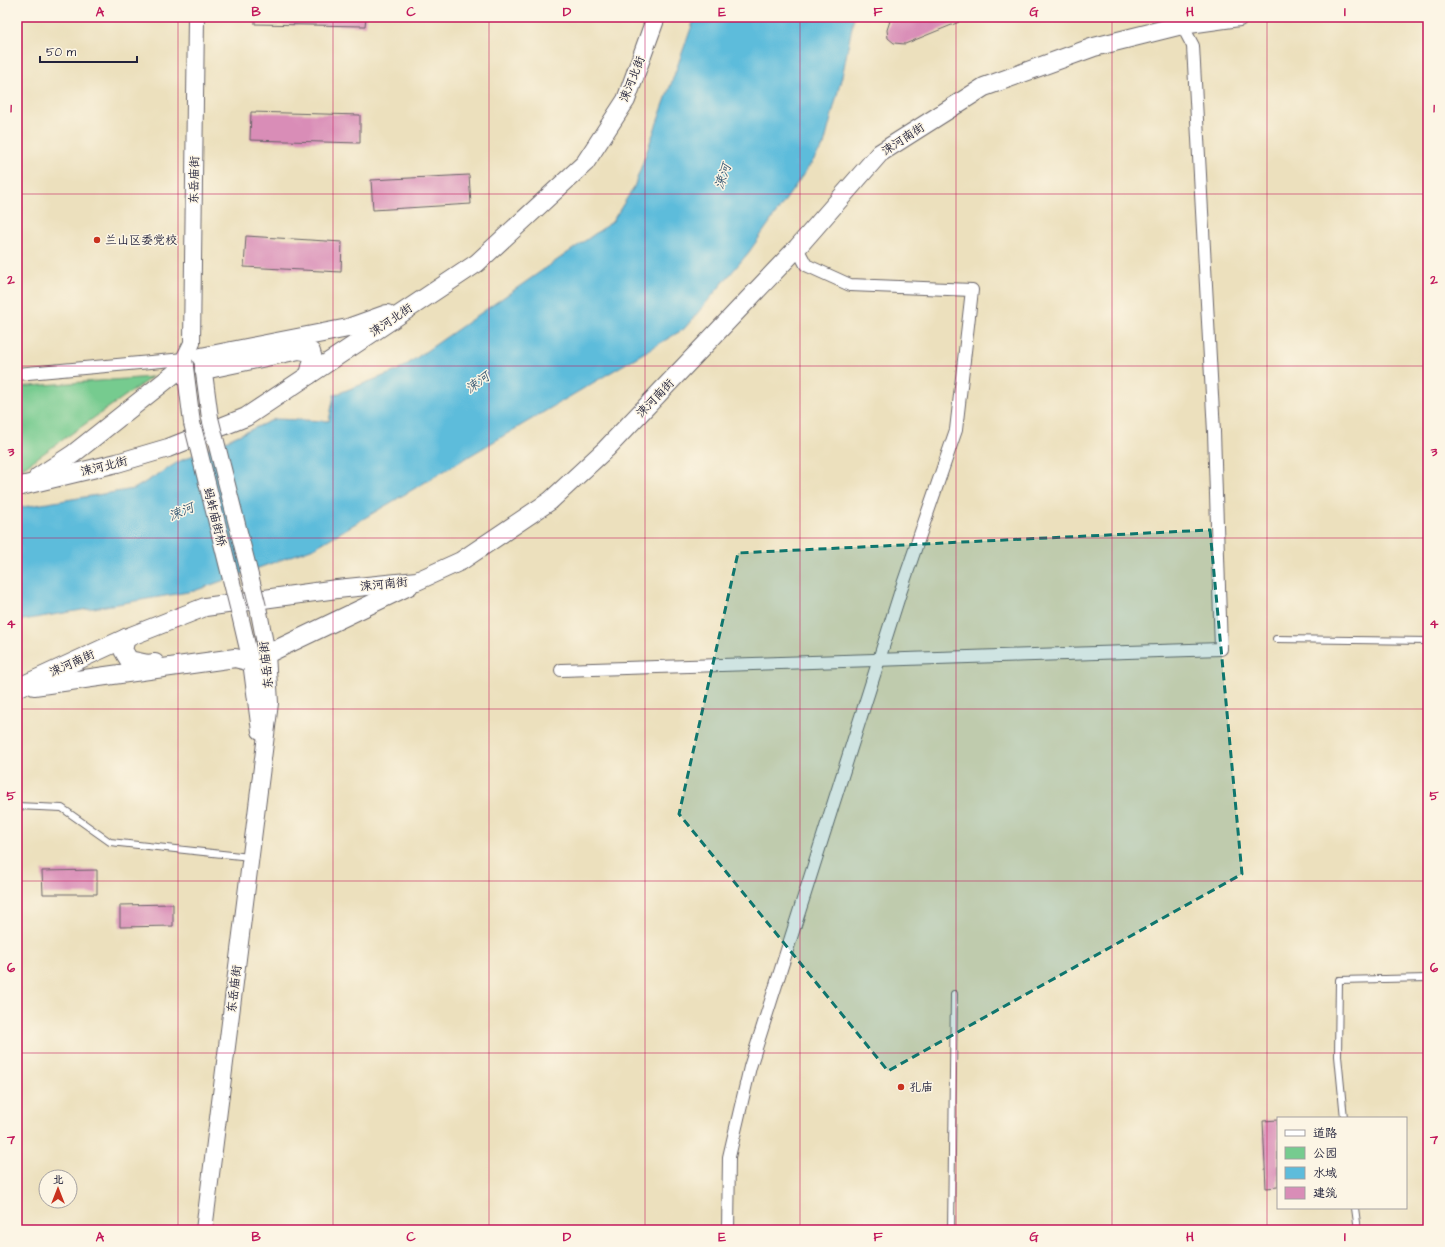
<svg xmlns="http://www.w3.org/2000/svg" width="1445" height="1247" font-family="'Architects Daughter','LXGW WenKai TC',sans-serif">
	<rect width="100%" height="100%" fill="#fcf5e5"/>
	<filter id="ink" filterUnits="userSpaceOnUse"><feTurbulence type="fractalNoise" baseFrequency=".025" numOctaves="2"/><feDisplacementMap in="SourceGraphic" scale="8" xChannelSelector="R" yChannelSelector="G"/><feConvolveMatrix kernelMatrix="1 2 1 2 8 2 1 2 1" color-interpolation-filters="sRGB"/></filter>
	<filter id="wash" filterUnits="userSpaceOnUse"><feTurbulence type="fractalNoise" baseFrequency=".012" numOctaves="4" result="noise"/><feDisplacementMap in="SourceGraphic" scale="16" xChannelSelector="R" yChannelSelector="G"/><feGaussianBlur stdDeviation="0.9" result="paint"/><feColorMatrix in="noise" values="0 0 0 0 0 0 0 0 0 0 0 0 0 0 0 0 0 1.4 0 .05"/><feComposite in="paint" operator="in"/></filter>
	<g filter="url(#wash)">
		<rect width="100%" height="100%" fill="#ece0bd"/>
		<path fill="#76cb8f" stroke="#4c7665" d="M152,377L17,472V387Z"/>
		<path fill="#5dbcdb" stroke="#406f8b" d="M695,17H854L843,72L824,145L749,252L684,329L314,548L194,591L17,621V508L134,489L180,461L275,419L329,421L334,395L399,370L612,222L634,187Z"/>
		<g id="blocks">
			<g fill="#d98db7">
				<path d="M255,17H366L365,26L255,24Z"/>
				<path d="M886,17H956L959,22L905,44L894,43L888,38L887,30L890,21L885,20Z"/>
				<path d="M251,112L360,115V143L250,140Z"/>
				<path d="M469,175L471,204L373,210L371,180Z"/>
				<path d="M246,236L342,242L341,272L244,267Z"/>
				<path d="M97,870V894H43L42,871Z"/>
				<path d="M173,904V926L120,927V905Z"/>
				<path d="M1278,1120V1187L1266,1188L1263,1121Z"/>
			</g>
		</g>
	</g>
	<g filter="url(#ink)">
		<use href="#blocks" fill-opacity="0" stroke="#696468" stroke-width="1"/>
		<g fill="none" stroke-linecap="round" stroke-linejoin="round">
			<g stroke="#696468" stroke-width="8">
				<g id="service">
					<path d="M1276,639L1428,641"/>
					<path d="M17,806L62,808L110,842L250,857"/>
					<path d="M1344,1118L1338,1056L1339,980L1428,978"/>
					<path d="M1355,1208L1358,1230"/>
					<path d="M951,1230L954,994"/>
				</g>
			</g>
			<g stroke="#696468" stroke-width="14">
				<g id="minor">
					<path d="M17,374L184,359"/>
					<path d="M561,670L1221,649L1214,432L1193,46L1182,25"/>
					<path d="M728,1230L729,1157L750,1067L901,590L956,430L972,290L850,285L806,265L797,248"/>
				</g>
			</g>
			<g stroke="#696468" stroke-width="18">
				<g id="tertiary">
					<path d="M202,358L210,418"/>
					<path d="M192,423L184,359L192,343L196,17"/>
					<path d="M239,611L251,662L260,731"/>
					<path d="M204,1230L270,703L267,654L258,607"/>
				</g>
			</g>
			<g stroke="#696468" stroke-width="20">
				<g id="secondary">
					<path d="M201,357L348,328L387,314"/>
					<path d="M204,370L299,350L311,352L313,359L309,375"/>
					<path d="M38,477L73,454L184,366"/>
					<path d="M17,487L117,463L168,448L246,417L477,263L585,163L626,100L656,17"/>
					<path d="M126,638L123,650L129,660L148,664L155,663"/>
					<path d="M267,654L409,586"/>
					<path d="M34,686L235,658L251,662"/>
					<path d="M17,688L126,638L205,607L337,589L417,581L461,561L550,501L606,449L797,248L880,153L984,87L1094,47L1182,25L1239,17"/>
				</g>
			</g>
			<use href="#service" stroke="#fff" stroke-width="6"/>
			<use href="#minor" stroke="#fff" stroke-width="12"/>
			<use href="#tertiary" stroke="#fff" stroke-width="16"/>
			<use href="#secondary" stroke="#fff" stroke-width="18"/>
			<g stroke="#696468" stroke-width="18" stroke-linecap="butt">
				<g id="tertiary-bridge">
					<path d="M210,418L258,607"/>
					<path d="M192,423L239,611"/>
				</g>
			</g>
			<use href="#tertiary-bridge" stroke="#fff" stroke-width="16"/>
		</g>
	</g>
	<path fill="#0f766e" fill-opacity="0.2" stroke="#0f766e" stroke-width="3" stroke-dasharray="8 5" stroke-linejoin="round" d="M1210,530L1242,874L888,1071L679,814L738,553Z"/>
	<path fill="none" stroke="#c2185b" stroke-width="1" stroke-opacity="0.55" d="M178,17V1230M333,17V1230M489,17V1230M645,17V1230M800,17V1230M956,17V1230M1112,17V1230M1267,17V1230M17,194H1428M17,366H1428M17,538H1428M17,709H1428M17,881H1428M17,1053H1428"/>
	<g fill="#c8321e" stroke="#fcf5e5" stroke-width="1.5">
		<circle cx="97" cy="240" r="4"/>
		<circle cx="901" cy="1087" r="4"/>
	</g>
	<g text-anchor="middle" stroke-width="3" stroke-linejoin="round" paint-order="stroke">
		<g font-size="12" fill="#22223b" stroke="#fcf5e5">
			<text transform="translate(632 79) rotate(-68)" y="4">涑河北街</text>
			<text transform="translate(903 139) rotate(-33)" y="4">涑河南街</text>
			<text transform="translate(194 180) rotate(-89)" y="4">东岳庙街</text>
			<text transform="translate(391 320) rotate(-34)" y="4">涑河北街</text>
			<text transform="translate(655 398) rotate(-46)" y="4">涑河南街</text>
			<text transform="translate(104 466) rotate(-14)" y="4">涑河北街</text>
			<text transform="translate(215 517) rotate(76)" y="4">蚂蚱庙街桥</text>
			<text transform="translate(384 584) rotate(-6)" y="4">涑河南街</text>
			<text transform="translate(72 663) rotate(-24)" y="4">涑河南街</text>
			<text transform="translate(266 665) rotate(-96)" y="4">东岳庙街</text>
			<text transform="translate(234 989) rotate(-83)" y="4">东岳庙街</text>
		</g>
		<g font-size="12" fill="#22223b" stroke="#fcf5e5" text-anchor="start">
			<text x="105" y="244">兰山区委党校</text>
			<text x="909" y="1091">孔庙</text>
		</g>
		<g font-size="13" font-style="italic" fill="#375873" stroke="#fcf5e5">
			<text transform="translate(722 176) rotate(-71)" y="5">涑河</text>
			<text transform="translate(477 382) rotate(-36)" y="5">涑河</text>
			<text transform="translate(181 511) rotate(-23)" y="5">涑河</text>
		</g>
	</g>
	<rect width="1445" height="1247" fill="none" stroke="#fcf5e5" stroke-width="44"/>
	<rect x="1277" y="1117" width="130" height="92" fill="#fcf5e5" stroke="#a5a1a1"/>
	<rect x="1285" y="1130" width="20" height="6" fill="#ffffff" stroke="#a5a1a1"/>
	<text x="1313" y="1137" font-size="12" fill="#22223b">道路</text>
	<rect x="1285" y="1147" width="20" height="12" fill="#76cb8f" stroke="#a5a1a1"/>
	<text x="1313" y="1157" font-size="12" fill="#22223b">公园</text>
	<rect x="1285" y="1167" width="20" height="12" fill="#5dbcdb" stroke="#a5a1a1"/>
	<text x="1313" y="1177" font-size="12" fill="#22223b">水域</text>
	<rect x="1285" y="1187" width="20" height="12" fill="#d98db7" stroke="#a5a1a1"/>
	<text x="1313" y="1197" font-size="12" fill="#22223b">建筑</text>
	<g transform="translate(58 1189)"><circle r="19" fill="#fcf5e5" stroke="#a5a1a1"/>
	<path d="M0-3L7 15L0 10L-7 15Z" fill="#c8321e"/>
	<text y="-6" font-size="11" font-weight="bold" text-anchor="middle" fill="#22223b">北</text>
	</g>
	<path d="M40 56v6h97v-6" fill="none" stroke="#22223b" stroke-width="2"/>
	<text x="46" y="56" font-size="12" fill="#22223b" stroke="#fcf5e5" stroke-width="3" paint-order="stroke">50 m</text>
	<rect x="22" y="22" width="1401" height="1203" fill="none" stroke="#c2185b" stroke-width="1.5"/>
	<g font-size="13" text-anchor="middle" font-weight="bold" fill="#c2185b">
		<text x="100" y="16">A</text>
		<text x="256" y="16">B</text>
		<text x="411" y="16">C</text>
		<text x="567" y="16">D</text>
		<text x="722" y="16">E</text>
		<text x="878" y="16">F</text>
		<text x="1034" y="16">G</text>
		<text x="1190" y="16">H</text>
		<text x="1345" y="16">I</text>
		<text x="11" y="112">1</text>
		<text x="1434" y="112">1</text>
		<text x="11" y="284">2</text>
		<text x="1434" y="284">2</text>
		<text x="11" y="456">3</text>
		<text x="1434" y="456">3</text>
		<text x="11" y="628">4</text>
		<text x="1434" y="628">4</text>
		<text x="11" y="800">5</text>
		<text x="1434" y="800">5</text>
		<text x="11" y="972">6</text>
		<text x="1434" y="972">6</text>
		<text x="11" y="1144">7</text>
		<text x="1434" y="1144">7</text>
		<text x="100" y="1241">A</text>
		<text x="256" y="1241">B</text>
		<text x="411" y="1241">C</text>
		<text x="567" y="1241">D</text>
		<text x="722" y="1241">E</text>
		<text x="878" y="1241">F</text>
		<text x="1034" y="1241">G</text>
		<text x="1190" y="1241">H</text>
		<text x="1345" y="1241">I</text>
	</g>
</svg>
